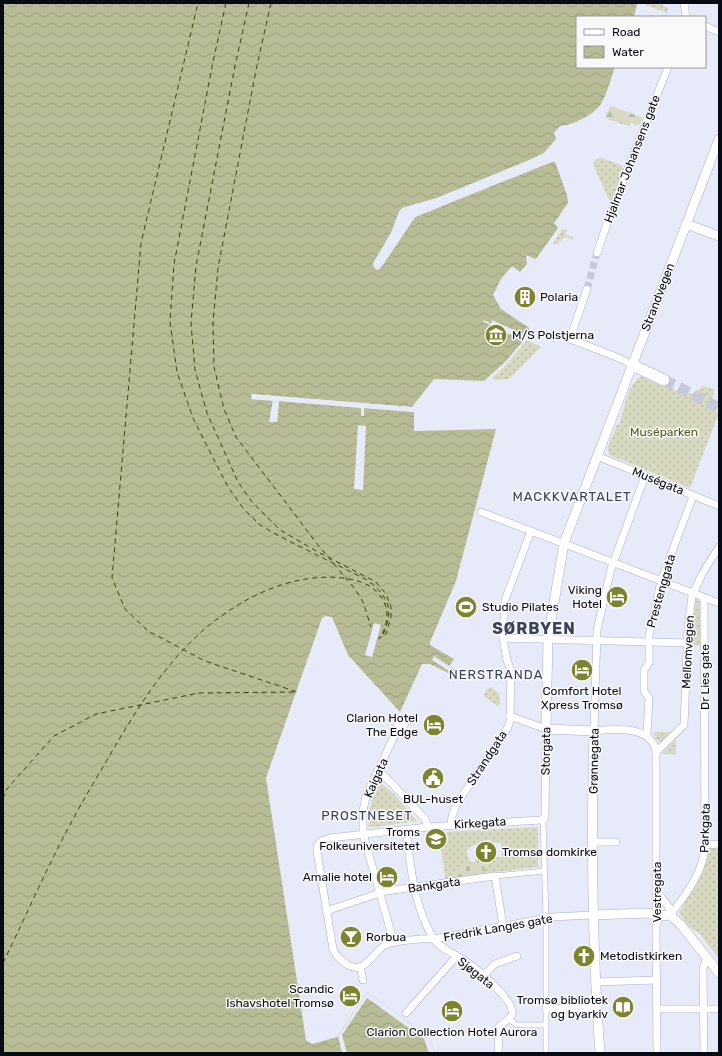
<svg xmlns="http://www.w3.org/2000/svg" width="722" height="1056" font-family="Rubik,sans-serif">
	<defs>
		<pattern id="grass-dots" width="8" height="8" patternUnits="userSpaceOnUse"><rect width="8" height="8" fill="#d7dac0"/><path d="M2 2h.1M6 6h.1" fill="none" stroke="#b7baa4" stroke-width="1.8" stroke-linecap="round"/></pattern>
		<pattern id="forest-firs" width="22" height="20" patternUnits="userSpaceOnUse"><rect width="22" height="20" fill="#d7dac0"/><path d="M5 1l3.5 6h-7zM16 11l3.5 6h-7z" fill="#b7baa4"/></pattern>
		<pattern id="cemetery-stones" width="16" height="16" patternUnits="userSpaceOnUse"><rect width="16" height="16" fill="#d7dac0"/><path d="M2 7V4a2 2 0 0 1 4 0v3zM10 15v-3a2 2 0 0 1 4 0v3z" fill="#b7baa4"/></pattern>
		<pattern id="water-waves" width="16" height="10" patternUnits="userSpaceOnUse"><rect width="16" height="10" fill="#b7bc95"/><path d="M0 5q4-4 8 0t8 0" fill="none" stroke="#9ca080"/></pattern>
	</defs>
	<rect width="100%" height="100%" fill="#e7ebf9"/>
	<g fill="url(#grass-dots)" fill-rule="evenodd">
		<path d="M646,3H659L668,8L667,13L645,5Z"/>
		<path d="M601,158L621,165L623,168L612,201L609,200L593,164L596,159Z"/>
		<path d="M563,229L567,231L565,234L573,237V240L566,237L561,240L557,245L553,243Z"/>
		<path d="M527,340L541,347L509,379L494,380L492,378L504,367Z"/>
		<path d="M641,376L661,386L666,376L669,377C674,399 690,398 703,386L714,389V393L709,408L719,413L690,488L609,455L608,447L617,425H619C624,411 626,386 641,376Z"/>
		<path d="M697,598L701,603L699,609L702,614L701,646L691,645V618L694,599Z"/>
		<path d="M491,687L499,693L500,703L498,706L483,696L488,688Z"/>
		<path d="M654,732H670L672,733L661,743L656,739Z"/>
		<path d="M675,740H676V754H661Z"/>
		<path d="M382,784L394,794L417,821L375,827L369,826C366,817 373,787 382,784Z"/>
		<path d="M538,827V867L445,879L441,847H444L442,833L444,832ZM490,840L491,843L500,842L501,846H506L507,851L502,852V857L492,858V861L485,862L484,858L475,859V862H470L466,851C471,845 475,845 482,844L483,841Z"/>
		<path d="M719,846V959L699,933L689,927L679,913L704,868L709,848Z"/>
	</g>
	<path fill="url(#forest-firs)" d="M611,106L641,117L642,119L640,124L635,125L631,122L629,126L607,119L605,116Z"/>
	<path fill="url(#cemetery-stones)" d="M478,864L484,865L485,874L448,878L464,865Z"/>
	<path fill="url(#water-waves)" d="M3,3L637,4L634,17H577V67H615C611,78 608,91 602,102C597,113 572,126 560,126L554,133L556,139L542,155L437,198L402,208L399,212L391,233L373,263L378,270L383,265L415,217L552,162H555L567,195L568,203L554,223L558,228L536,259L526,255L527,264L520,272L512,266L501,279L493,295L501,309L528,327L531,332L505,362L484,381L434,379L412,407L252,394L251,399L273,400L270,422H277L279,401L414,412V431L496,429L456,581L430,642V645L454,659L449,666L455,670L452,675L430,664H422L400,712L348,655L332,617L326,616L322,618L266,778L306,1040L312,1044L337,1037L367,992L429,1037L435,1053H3Z"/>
	<g fill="#e7ebf9">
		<path d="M553,144V147L547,154L528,163L438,199L403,210L393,234L375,264L376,267L378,268L381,265L414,215L512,174L552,160H555V162H552L513,176L415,217L380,268L378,270L374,268L373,264L391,233L399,212L402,208L437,198L527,161L546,152Z"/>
		<path d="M484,320L491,324L492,320L530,337L527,340L515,335L514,336L483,322Z"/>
		<path d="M252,394L412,407L413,409L253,396L252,397L274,399L272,420H275L277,400L279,399L413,410L414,412L364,408V416H361V408L279,401L277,422H269L273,401L251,399Z"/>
		<path d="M358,425L366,426L363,490L354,489Z"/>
		<path d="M374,623L381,625L372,657L365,655Z"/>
		<path d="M434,656L449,666L454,671L452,673L432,660Z"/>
		<path d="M367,992L429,1037L435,1053H429L424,1039L367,998L342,1035L347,1053H342L338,1036Z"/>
	</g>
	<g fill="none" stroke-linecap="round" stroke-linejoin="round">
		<g stroke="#3c4011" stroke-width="1" stroke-dasharray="5 4" stroke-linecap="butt">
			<path d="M226,3L213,62L174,264L170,322L177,372L193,418L208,448L228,487L243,508L260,525L277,535L367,580C382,591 393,604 387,623C385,631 384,635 378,639"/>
			<path d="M249,3L235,66L196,266L191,323L195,370L207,413L238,482L252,502L280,530L318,552L376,582L386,594L391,607V617L386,634L380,638"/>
			<path d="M271,3L256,70L218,268L213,322L214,367L224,409L236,437L318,545L355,589L363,602L371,627"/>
			<path d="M3,799L6,790L54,736L96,714L199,693L297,692L205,661L148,631L125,609L112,578L141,243L198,3"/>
			<path d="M3,963C26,916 47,867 72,821C83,800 95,781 107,760C132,717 160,670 198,635C236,600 290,572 343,578C358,580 372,584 381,597C390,609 388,624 381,636"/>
		</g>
		<path stroke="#c6c9d7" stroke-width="7" stroke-dasharray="7 3.5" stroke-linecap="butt" d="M587,289L597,253"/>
		<path stroke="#c6c9d7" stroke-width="11" stroke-dasharray="11 5.5" stroke-linecap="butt" d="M664,380L719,408"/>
		<g stroke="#a6b0d0" stroke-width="6">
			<g id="pedestrian">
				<path d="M543,819L546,919V1053"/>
				<path d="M495,876L544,871"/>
				<path d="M509,1019L517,1025H546"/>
			</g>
		</g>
		<g stroke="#a6b0d0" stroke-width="8">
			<g id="minor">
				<path d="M684,3L686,17"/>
				<path d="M705,26L719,32"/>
				<path d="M597,253L612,209L668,67"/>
				<path d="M587,289L570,339L619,358L632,365"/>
				<path d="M597,456L719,506"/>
				<path d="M645,476L611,569L597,630L594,731C615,729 649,725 656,750V909L659,916L656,927L657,1053"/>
				<path d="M481,512L719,603"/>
				<path d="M503,638L688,643"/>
				<path d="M510,716L546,729L545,818L541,820L428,827L330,838L321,841L317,846V852L333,949C336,957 341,960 348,965C365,975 373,952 385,945C393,941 425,938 434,939L552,917L592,915"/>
				<path d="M647,734L649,698L644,691V670L649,663V636L661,581L693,496"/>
				<path d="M656,752L684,725L688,628L692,596L702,574L719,547"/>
				<path d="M379,770L425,819L428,827"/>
				<path d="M451,825L452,816L456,805L508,727L510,721L511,671L507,660L503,638L505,600L531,531"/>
				<path d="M406,830C411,868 413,904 433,938C439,948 453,953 462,959C474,966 515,1000 512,1014C510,1020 503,1022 499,1027L498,1053"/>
				<path d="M592,842H616"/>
				<path d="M705,845L719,844"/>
				<path d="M656,891L669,907L670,915"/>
				<path d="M326,911L386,891L495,876L503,926"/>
				<path d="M670,915C686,894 701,876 705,849L704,599"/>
				<path d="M394,943L363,834V811L366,796L397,730L398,721H403L405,722L404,727L397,730"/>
				<path d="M360,967L363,980"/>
				<path d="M483,976L495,964L517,956"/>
				<path d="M595,982L657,980"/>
				<path d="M546,1009L597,1007"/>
				<path d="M657,1009H719"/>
				<path d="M406,1013L456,957"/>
				<path d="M704,1053L703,968L707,958"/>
			</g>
		</g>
		<g stroke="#a6b0d0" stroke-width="10">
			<g id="tertiary">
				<path d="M686,224L719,236"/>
				<path d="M592,915L648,913L659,916L670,915L681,925L719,973"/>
				<path d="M600,1053C592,946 591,839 594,731L546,729L548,639L564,543L719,139"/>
			</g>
		</g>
		<g stroke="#a6b0d0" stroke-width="12">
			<path id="primary" d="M632,365L664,380"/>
		</g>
		<use href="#pedestrian" stroke="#fff" stroke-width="5"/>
		<use href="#minor" stroke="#fff" stroke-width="7"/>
		<use href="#tertiary" stroke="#fff" stroke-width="9"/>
		<use href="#primary" stroke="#fff" stroke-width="11"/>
	</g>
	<defs>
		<g id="building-disc" transform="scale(1.15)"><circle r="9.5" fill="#7c842f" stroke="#f9f9f9"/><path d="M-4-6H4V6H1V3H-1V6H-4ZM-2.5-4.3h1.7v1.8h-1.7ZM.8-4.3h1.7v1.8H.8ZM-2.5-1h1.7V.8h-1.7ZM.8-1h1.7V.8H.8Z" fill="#fff"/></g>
		<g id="museum-disc" transform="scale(1.15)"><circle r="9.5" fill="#7c842f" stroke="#f9f9f9"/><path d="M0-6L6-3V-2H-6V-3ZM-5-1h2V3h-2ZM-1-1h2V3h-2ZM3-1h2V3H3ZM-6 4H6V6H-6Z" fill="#fff"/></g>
		<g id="hotel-disc" transform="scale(1.15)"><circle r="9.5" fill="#7c842f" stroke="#f9f9f9"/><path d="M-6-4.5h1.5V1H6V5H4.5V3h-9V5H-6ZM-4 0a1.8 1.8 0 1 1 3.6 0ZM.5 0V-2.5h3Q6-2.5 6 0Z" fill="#fff"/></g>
		<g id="stadium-disc" transform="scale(1.15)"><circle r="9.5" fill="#7c842f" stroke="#f9f9f9"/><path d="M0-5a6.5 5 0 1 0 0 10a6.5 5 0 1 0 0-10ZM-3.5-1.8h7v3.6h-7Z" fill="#fff"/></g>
		<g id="civic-disc" transform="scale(1.15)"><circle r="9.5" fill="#7c842f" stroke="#f9f9f9"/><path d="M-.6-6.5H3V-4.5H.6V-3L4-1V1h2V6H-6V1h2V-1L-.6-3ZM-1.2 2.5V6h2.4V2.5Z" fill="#fff"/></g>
		<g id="university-disc" transform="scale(1.15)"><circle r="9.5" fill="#7c842f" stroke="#f9f9f9"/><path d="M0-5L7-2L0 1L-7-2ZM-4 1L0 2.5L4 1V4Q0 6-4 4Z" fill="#fff"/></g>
		<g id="church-disc" transform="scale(1.15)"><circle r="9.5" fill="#7c842f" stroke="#f9f9f9"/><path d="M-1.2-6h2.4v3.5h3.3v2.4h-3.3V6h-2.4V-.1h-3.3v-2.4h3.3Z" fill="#fff"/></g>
		<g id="bar-disc" transform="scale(1.15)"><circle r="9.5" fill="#7c842f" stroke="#f9f9f9"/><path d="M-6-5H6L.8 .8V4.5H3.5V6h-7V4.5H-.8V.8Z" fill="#fff"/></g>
		<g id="library-disc" transform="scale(1.15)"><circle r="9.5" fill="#7c842f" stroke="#f9f9f9"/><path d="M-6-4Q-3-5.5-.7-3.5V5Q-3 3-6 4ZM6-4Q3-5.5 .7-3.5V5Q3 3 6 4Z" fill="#fff"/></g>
	</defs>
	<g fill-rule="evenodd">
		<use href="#building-disc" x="525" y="297"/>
		<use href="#museum-disc" x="496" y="335"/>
		<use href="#hotel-disc" x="617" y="597"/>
		<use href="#stadium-disc" x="466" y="607"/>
		<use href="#hotel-disc" x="582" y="670"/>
		<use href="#hotel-disc" x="434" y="725"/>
		<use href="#civic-disc" x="433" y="778"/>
		<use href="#university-disc" x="436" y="839"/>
		<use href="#church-disc" x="486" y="852"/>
		<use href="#hotel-disc" x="387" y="877"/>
		<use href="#bar-disc" x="351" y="937"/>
		<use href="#church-disc" x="584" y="956"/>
		<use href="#hotel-disc" x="350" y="996"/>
		<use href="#library-disc" x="623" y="1007"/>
		<use href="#hotel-disc" x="452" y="1011"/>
	</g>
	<g text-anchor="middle" stroke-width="3" stroke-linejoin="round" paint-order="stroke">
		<g font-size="12" fill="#080b16" stroke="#f9f9f9">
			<text transform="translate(632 159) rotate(-69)" y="4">Hjalmar Johansens gate</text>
			<text transform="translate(658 297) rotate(-69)" y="4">Strandvegen</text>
			<text transform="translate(658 481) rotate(22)" y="4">Muségata</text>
			<text transform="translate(661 591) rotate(-74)" y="4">Prestenggata</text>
			<text transform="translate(688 652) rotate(-87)" y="4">Mellomvegen</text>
			<text transform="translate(705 677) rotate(-90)" y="4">Dr Lies gate</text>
			<text transform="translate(546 751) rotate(-89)" y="4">Storgata</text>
			<text transform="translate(487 758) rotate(-57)" y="4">Strandgata</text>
			<text transform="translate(594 761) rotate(-89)" y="4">Grønnegata</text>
			<text transform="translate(376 778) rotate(-66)" y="4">Kaigata</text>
			<text transform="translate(480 823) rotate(-4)" y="4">Kirkegata</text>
			<text transform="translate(705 828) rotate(-88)" y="4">Parkgata</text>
			<text transform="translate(434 885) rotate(-8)" y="4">Bankgata</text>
			<text transform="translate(657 892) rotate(-90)" y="4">Vestregata</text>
			<text transform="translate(498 928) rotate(-10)" y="4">Fredrik Langes gate</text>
			<text transform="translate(476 973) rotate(38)" y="4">Sjøgata</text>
		</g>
		<g font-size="12" fill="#080b16" stroke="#f9f9f9" text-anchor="start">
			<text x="540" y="301">Polaria</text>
			<text x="512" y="339">M/S Polstjerna</text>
			<text x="602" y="594" text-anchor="end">Viking<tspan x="602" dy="14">Hotel</tspan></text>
			<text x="482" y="611">Studio Pilates</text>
			<text x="582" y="695" text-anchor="middle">Comfort Hotel<tspan x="582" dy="14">Xpress Tromsø</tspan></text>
			<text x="418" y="722" text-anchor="end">Clarion Hotel<tspan x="418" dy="14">The Edge</tspan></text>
			<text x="433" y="803" text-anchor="middle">BUL-huset</text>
			<text x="420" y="836" text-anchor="end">Troms<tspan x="420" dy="14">Folkeuniversitetet</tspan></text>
			<text x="502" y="856">Tromsø domkirke</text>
			<text x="372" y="881" text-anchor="end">Amalie hotel</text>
			<text x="366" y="941">Rorbua</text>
			<text x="600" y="960">Metodistkirken</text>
			<text x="334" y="993" text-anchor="end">Scandic<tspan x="334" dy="14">Ishavshotel Tromsø</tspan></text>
			<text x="608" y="1004" text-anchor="end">Tromsø bibliotek<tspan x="608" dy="14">og byarkiv</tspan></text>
			<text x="452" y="1036" text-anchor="middle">Clarion Collection Hotel Aurora</text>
		</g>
		<g font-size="12" fill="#54591b" stroke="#f9f9f9">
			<text x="664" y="436">Muséparken</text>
		</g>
		<g font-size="13" letter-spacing="1" fill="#39415c" stroke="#f9f9f9">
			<text x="572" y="501">MACKKVARTALET</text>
			<text x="496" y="679">NERSTRANDA</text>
			<text x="367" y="820">PROSTNESET</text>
		</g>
		<g font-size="16" font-weight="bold" letter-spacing="1" fill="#39415c" stroke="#f9f9f9">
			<text x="534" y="634">SØRBYEN</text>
		</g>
	</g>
	<rect width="722" height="1056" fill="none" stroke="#080b16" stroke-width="8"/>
	<rect x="576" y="16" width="130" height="52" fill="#f9f9f9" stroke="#999a9e"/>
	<rect x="584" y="29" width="20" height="6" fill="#ffffff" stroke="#999a9e"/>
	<text x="612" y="36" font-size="12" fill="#080b16">Road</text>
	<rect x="584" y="46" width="20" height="12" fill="url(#water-waves)" stroke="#999a9e"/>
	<text x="612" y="56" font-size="12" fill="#080b16">Water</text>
</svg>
